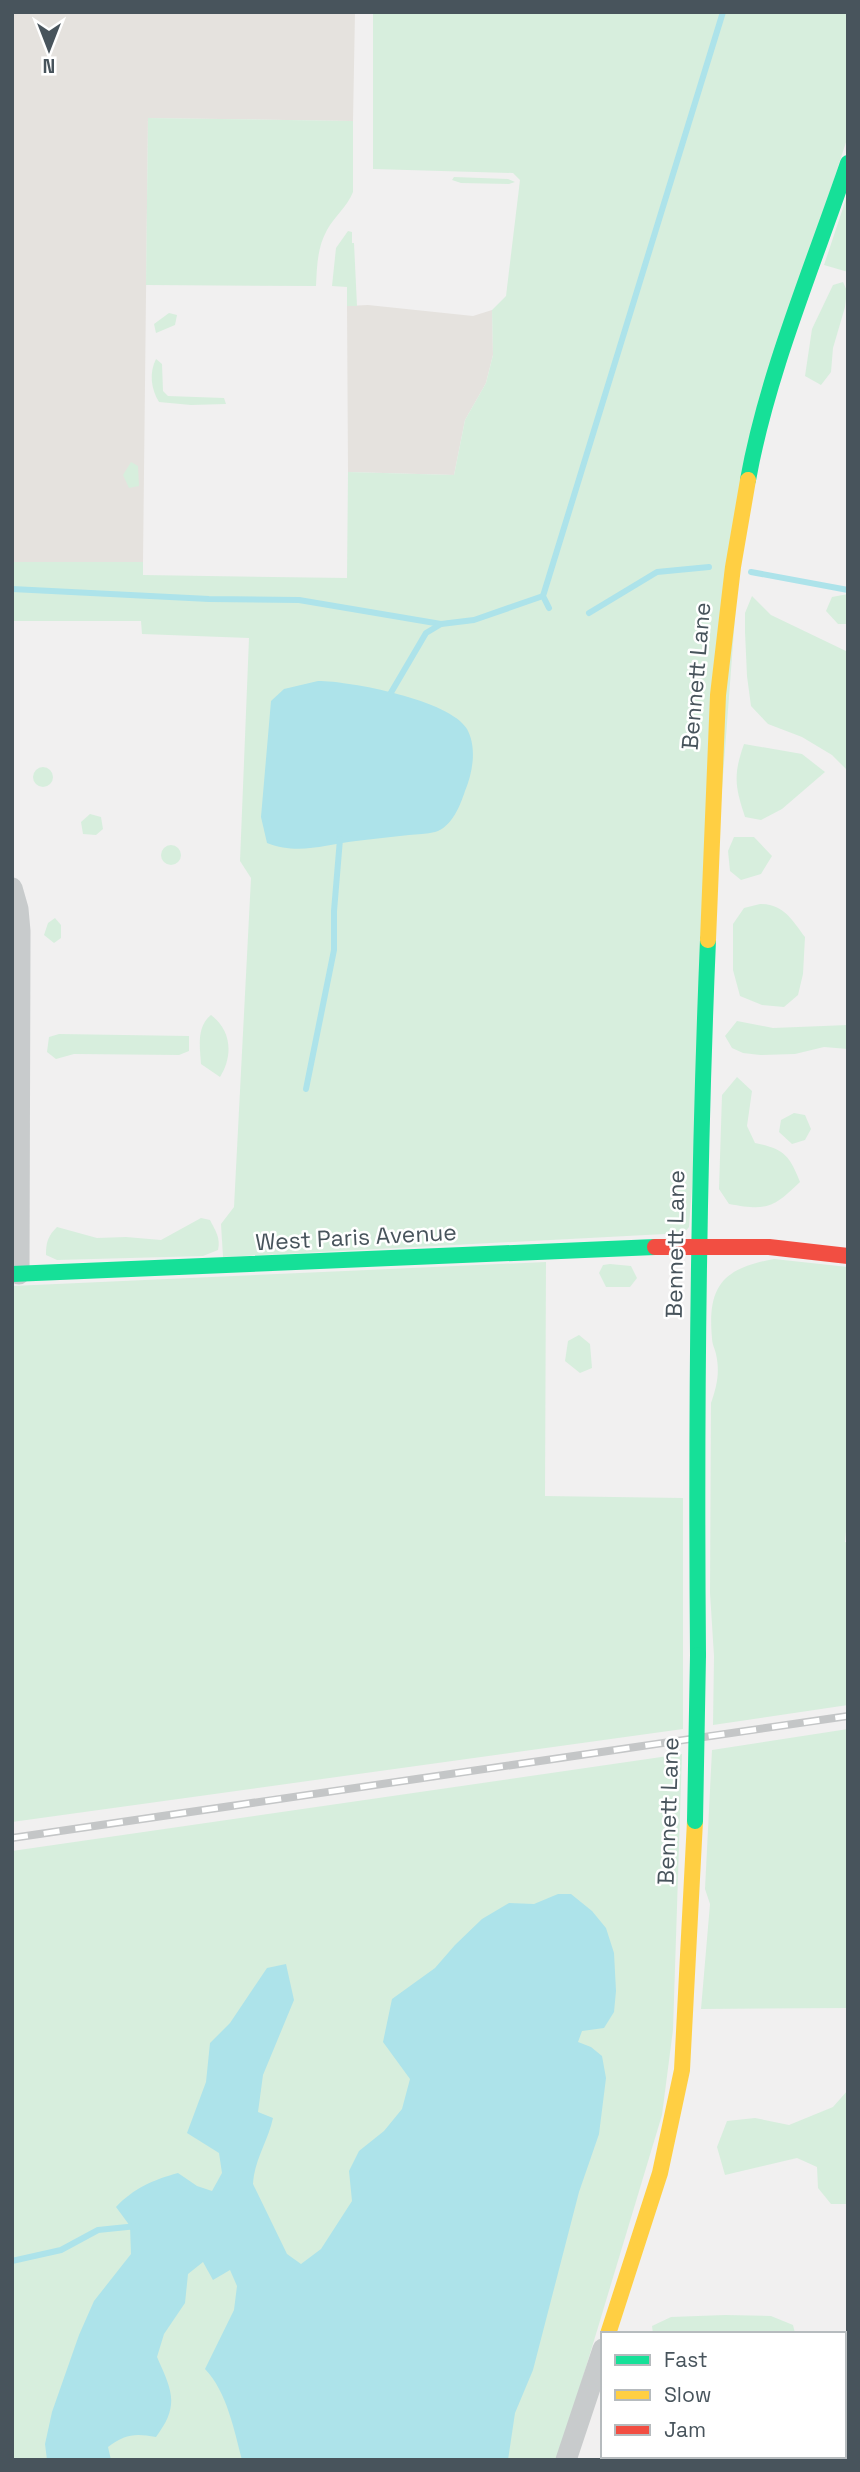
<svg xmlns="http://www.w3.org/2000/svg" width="860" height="2472" font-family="'Space Grotesk',sans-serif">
	<rect width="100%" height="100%" fill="#f1f0f0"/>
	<g fill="#e5e2de">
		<path d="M12,12H355L353,121L148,118L143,562H12Z"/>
		<path d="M368,305L473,316L492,310L493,355L486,383L465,420L454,475L348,472L347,306Z"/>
	</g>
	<g fill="#d7eedd">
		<path d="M373,12H848V136L748,445L689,1227L684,1233L223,1257L221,1224L234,1207L251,878L240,861L249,638L142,634L141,621H12V562H143V575L347,578L348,472L454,475L465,420L486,383L493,355L492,310L506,296L520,180L513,173L373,169Z"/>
		<path d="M148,118L353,121V192C347,207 334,217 327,230C317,248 317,267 316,286L146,285Z"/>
		<path d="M454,177L508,179L515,182L509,184L461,183L452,180Z"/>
		<path d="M848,193V272L824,265Z"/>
		<path d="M348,231L352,232V243H354L357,306H347V287L332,286L336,248Z"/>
		<path d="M843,282L847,291L845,307L833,348L831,372L821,385L805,376L812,329L833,285Z"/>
		<path d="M169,313L177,315L175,325L156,333L154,324Z"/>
		<path d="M156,359L162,364L163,391L168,396L224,398L226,404L191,405L159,402C151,389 149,373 156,359Z"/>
		<path d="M131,462L138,466L139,486L129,488L123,475Z"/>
		<path d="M848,594V624H838L826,611L832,597Z"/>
		<path d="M752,596L771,615L848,652L847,770L832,755L802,737L768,724L751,706L747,676L745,632V613Z"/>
		<path d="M744,744L802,754L825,772L782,809L761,820L745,817C735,787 733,775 744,744Z"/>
		<circle cx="43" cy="777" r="10"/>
		<path d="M90,814L101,817L103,829L96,835L83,834L81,822Z"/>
		<path d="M734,837H754L772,856L761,874L741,880L730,871L728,851Z"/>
		<circle cx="171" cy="855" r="10"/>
		<path d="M760,904C784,904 792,920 805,937L803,974L798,995L784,1007L762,1005L740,996L733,970V924L744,908Z"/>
		<path d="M55,918L61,925V938L54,943L44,935L48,923Z"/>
		<path d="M211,1015C232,1031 233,1056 220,1077L201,1064C200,1048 196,1027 211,1015Z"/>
		<path d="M737,1021L773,1028L848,1025V1049L824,1047L795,1054L760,1055L743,1053L732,1048L725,1036Z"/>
		<path d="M59,1034L189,1036V1051L179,1055L74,1054L56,1059L47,1052L49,1037Z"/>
		<path d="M737,1077L752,1091L747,1126L755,1143C783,1149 789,1154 800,1182C773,1208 767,1211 729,1204L719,1189L722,1095Z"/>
		<path d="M794,1113L805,1115L811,1129L805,1140L792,1144L779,1132L781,1120Z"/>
		<path d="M201,1218L210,1220C215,1230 221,1238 218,1250L203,1256L57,1260L46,1255C46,1242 48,1236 57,1227L97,1238L126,1237L161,1240Z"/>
		<path d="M774,1259L848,1267V1509L845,1542L848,1543V1705L713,1725L714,1656L710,1593L711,1403C717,1386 720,1372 716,1354C715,1349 712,1344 712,1338C707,1285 724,1268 774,1259Z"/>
		<path d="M546,1262L545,1496L683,1498V1729L12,1822V1286Z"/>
		<path d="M610,1264L631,1266L637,1278L630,1287H606L599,1273L603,1265Z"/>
		<path d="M579,1335L590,1344L592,1368L580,1373L565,1361L568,1341Z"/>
		<path d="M848,1729V2008L701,2009L710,1904L705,1889L712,1750Z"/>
		<path d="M682,1754L673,2030L662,2115L558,2460H12V1851Z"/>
		<path d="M848,2090V2204H831L818,2188L817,2167L797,2158L725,2175L717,2147L727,2121L755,2118L789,2125L833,2107Z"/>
		<path d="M725,2315L771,2316L793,2325L795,2333L653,2334L652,2326L671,2317Z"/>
		<path d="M684,2456H773V2460H685Z"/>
	</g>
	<g fill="#ade3ea">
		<path d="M318,681C350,681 450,700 467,729C477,747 473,772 465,791C460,806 452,827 435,832C427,834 417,834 409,835C391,837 373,839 356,841C324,845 298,855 267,843L261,817L271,701L284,689Z"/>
		<path d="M558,1894H571L592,1911L606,1928L614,1953L616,1991L614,2012L604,2028L582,2031L578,2042L591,2047L602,2056L606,2078L599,2134L579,2192L533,2370L515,2413L508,2460H242C234,2430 227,2392 205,2369L234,2310L237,2286L230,2270L213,2280L203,2262L188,2274L185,2303L164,2334L157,2357C172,2391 180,2405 156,2437C135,2433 125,2434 108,2447L111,2460H47L45,2444L52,2412L79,2335L94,2301L131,2254L130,2226L116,2207C134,2188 153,2180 178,2173L197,2186L212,2191L222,2173L219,2153L187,2133L206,2082L210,2043L230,2023L267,1968L286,1964L294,2000L263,2075L258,2112L273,2118C268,2141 254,2161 253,2184L287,2254L301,2264L321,2249L352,2201L349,2171L359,2151L384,2131L402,2109L410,2079L383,2042L392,1999L435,1968L455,1945L482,1919L509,1903L534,1904Z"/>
	</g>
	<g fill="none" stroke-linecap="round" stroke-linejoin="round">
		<g stroke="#ade3ea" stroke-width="6">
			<path d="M751,572L848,590"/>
			<path d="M12,589L209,599L299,600L441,624"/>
			<path d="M549,608L543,596L723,12"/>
			<path d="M589,613L657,572L709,567"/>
			<path d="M389,696L426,633L441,624L474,620L543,596"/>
			<path d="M306,1089L334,950V911L340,839"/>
			<path d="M12,2261L61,2250L98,2230L137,2226"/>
		</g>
		<g stroke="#c8cbcc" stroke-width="21">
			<path d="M12,888L18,909L20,931L19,1274"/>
			<path d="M566,2460L603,2349"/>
		</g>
		<g stroke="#16e098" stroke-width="16">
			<path d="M748,480C767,374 813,266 848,163"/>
			<path d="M12,1274L655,1247"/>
			<path d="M698,1655C696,1417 698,1178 708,940"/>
		</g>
		<g stroke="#ffcf43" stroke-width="16">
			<path d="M708,940L718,695L733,567L748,480"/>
			<path d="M608,2334L660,2173L682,2070L695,1821"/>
		</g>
		<path stroke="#f24e42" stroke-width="16" d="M655,1247H769L848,1256"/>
		<g stroke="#c4c6c7" stroke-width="8">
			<path id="rail" d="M12,1838L848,1716"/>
		</g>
		<use href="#rail" stroke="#fff" stroke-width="5" stroke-dasharray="16" stroke-linecap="butt"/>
		<path stroke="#16e098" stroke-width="16" d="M695,1821L698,1655"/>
	</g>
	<g text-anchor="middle" stroke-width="5" stroke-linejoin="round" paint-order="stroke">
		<g font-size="23" fill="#48545c" stroke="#fff">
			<text transform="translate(696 676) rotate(-85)" y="8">Bennett Lane</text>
			<text transform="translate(356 1237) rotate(-3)" y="8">West Paris Avenue</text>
			<text transform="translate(675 1244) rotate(-89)" y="8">Bennett Lane</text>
			<text transform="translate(668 1811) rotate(-88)" y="8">Bennett Lane</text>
		</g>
	</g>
	<rect width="860" height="2472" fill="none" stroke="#48545c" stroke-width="28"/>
	<rect x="601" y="2332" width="245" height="126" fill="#ffffff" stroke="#b6bbbe" stroke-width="2"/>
	<rect x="615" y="2355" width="35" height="10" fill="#16e098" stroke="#b6bbbe" stroke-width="2"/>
	<text x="664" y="2367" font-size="21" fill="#48545c">Fast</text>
	<rect x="615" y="2390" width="35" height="10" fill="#ffcf43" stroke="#b6bbbe" stroke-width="2"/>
	<text x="664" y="2402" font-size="21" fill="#48545c">Slow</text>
	<rect x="615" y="2425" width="35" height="10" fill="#f24e42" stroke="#b6bbbe" stroke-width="2"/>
	<text x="664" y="2437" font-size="21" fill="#48545c">Jam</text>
	<g transform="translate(49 49) rotate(180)" stroke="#ffffff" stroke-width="5" paint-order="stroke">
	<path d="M0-5L12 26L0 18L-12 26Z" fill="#48545c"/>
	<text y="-10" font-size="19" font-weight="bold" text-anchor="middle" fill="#48545c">N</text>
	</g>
</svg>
